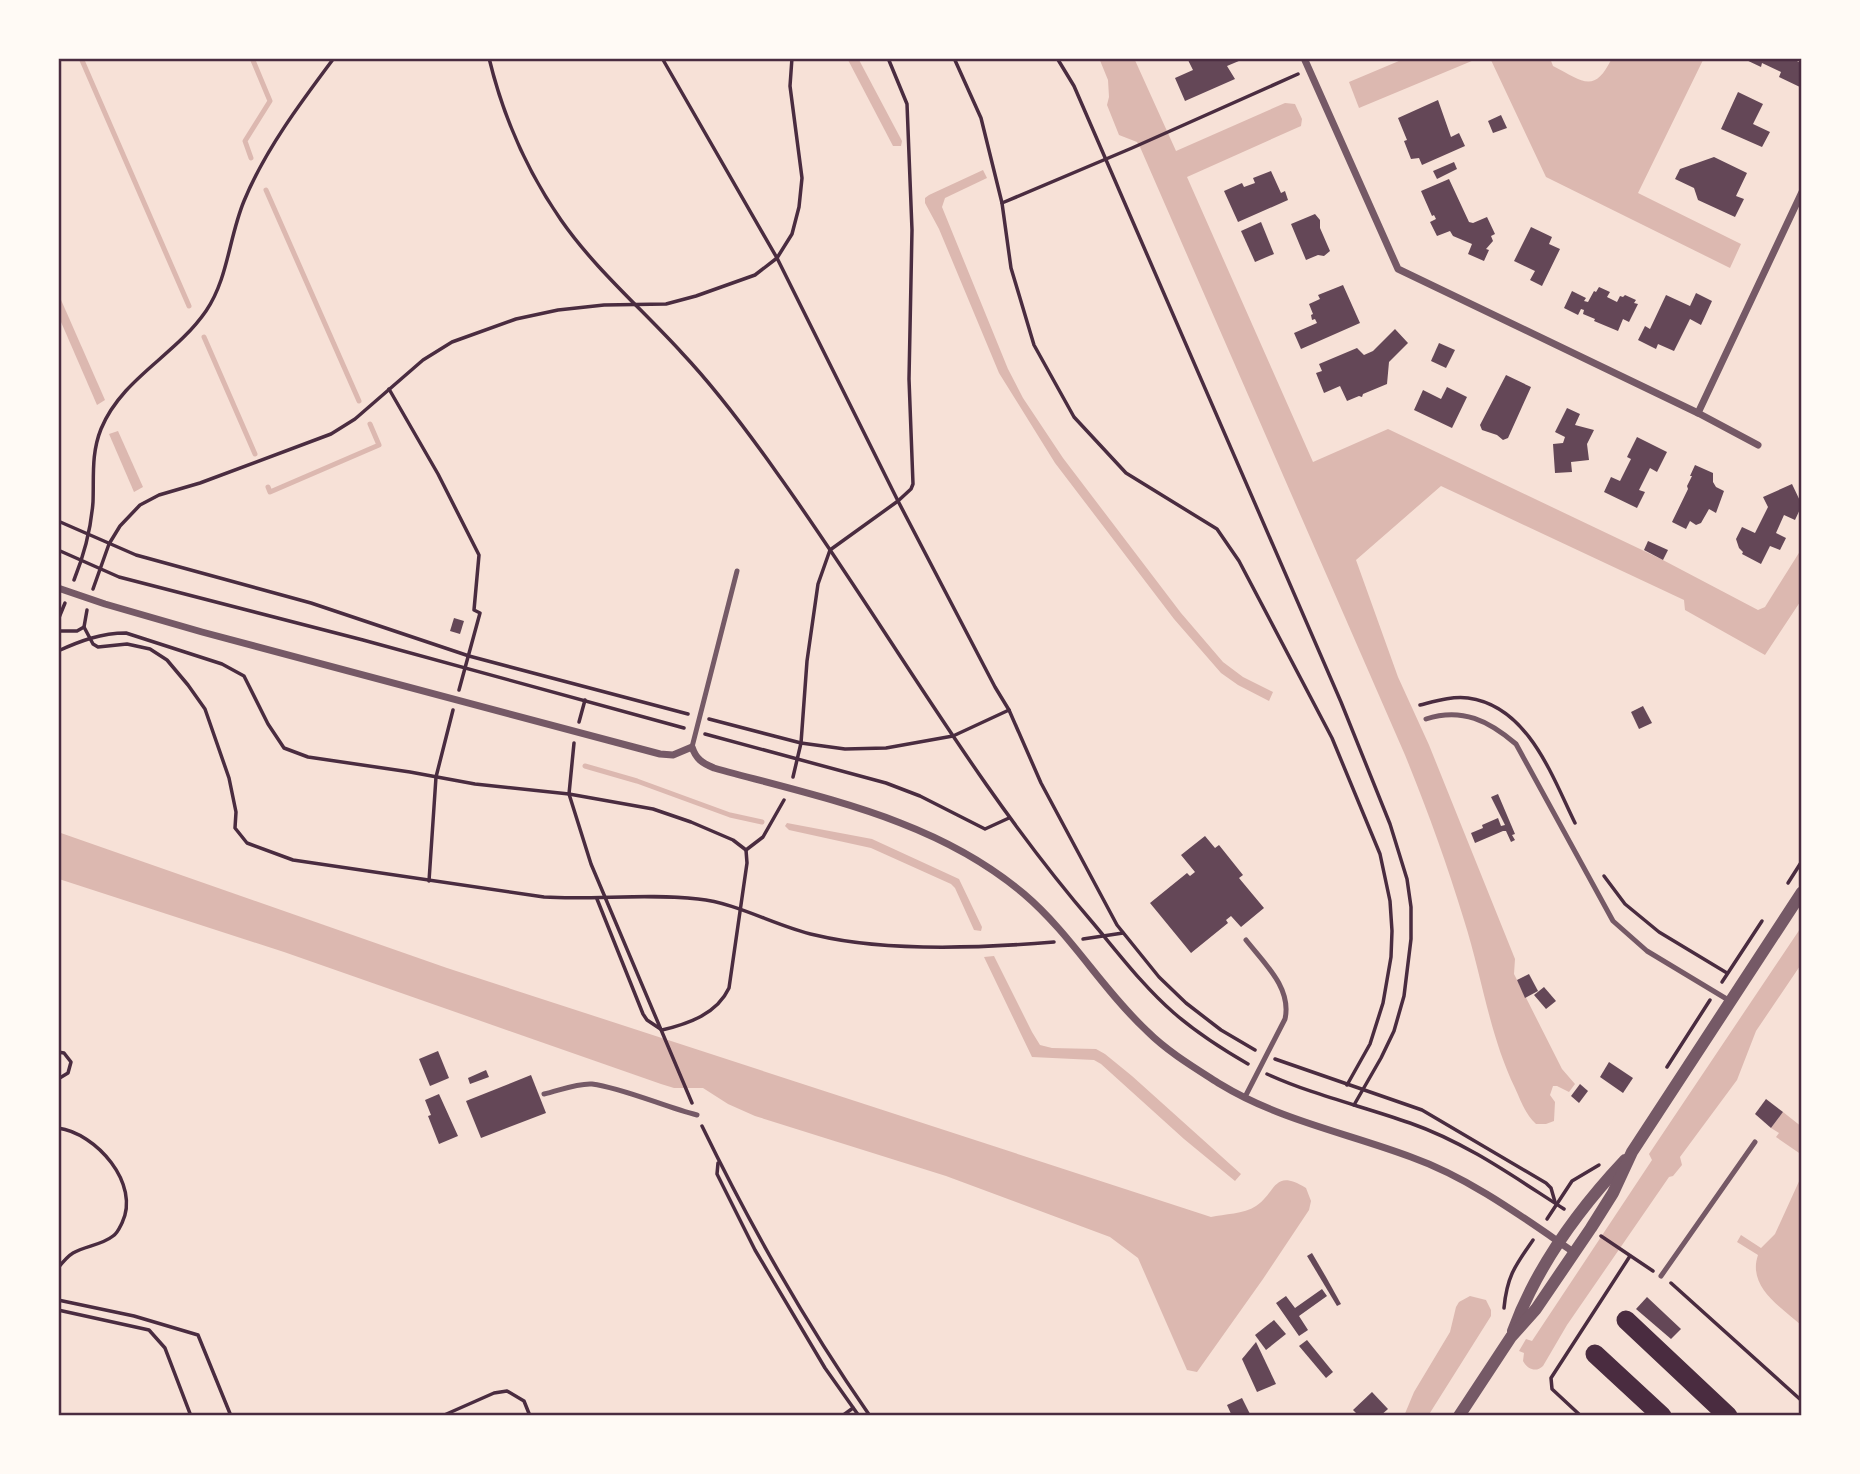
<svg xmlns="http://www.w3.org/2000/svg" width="1860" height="1474" font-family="Raleway,sans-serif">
	<rect width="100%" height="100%" fill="#f7e1d7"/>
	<g fill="#dcb8b0">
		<path d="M847,58H858L902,141L901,146H893Z"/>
		<path d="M1099,58H1134L1176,151L1285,103L1295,104L1302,119L1301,126L1187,177L1313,462L1388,429L1661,559L1758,610L1765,607L1802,548V599L1765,655L1685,610L1684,600L1441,486L1356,560L1398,677L1429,745L1515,959L1514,974L1562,1069L1575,1084L1569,1092L1557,1086H1553L1550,1095L1555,1102L1554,1121L1546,1124H1536C1525,1114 1521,1101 1515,1088C1489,1034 1482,976 1464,920C1447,864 1427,809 1405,755L1140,147L1137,142L1119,135L1107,105L1109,97L1108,80Z"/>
		<path d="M1406,58H1479L1359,108L1349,82Z"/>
		<path d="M1490,58H1550L1553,66C1583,81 1594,95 1612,58H1704L1638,193L1741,244L1730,268L1546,177Z"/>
		<path d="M983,170L987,178L945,198L942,207L1008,369L1023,398L1063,458L1181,613L1223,662L1243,677L1273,692L1269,701L1238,685L1221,673L1174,619L1055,463L999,373L939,229L925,203V198L929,195Z"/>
		<path d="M58,293L105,400L97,405L58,315Z"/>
		<path d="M118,431L143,487L134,492L109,434Z"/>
		<path d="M787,823L872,839L959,879L982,927L981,931L974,930L955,888L951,884L871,848L789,830L785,826Z"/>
		<path d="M58,832L447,968L1211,1217C1224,1214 1244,1214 1256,1206C1277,1192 1273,1168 1306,1188L1311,1201L1309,1210L1263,1279L1197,1372L1187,1370L1138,1258L1110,1237L946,1176L755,1116L728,1104L703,1088H674L661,1084L284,952L62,880L58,879Z"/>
		<path d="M1802,926V963L1756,1031L1737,1080L1680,1157L1682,1165L1673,1176L1669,1177L1567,1325L1543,1366C1536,1373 1527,1369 1523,1361L1524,1353L1519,1351L1526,1339L1532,1341L1652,1160L1649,1154Z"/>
		<path d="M994,956L1032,1032L1040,1045L1052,1048L1096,1049L1105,1054L1132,1076L1241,1174L1235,1181L1184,1139L1101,1064L1094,1060L1032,1057L984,957Z"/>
		<path d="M1783,1112L1802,1127V1326C1781,1307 1747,1287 1758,1255L1737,1242L1741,1235L1761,1248L1775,1234L1801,1177L1802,1155L1776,1137L1779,1133L1771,1128Z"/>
		<path d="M1470,1296L1486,1300L1491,1310V1316L1428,1416H1404L1414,1392L1450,1332L1456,1307L1459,1302Z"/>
	</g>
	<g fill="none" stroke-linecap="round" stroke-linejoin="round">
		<g stroke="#dcb8b0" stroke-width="5">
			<path d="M81,58L189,306"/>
			<path d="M251,158L245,141L270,101L252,58"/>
			<path d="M266,190L359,401"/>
			<path d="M204,337L255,454"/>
			<path d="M268,487L270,492L379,445L370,424"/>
			<path d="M585,766L637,781L730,815L762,822"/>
		</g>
	</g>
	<g fill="#644757">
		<path d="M1187,58H1246L1227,66L1235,79L1185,101L1175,78L1193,70Z"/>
		<path d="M1742,58H1792L1802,64V88L1779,77L1781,72L1762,63L1761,67Z"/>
		<path d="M1738,92L1763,104L1753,124L1770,132L1762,147L1721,129Z"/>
		<path d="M1438,100L1451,137L1459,133L1465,146L1422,165L1419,158L1411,159L1404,141L1407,140L1398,118Z"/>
		<path d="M1501,115L1507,128L1493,133L1488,121Z"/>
		<path d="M1714,157L1747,173L1736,196L1744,199L1735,217L1698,200L1694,188L1675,179L1680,169Z"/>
		<path d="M1454,162L1457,169L1437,179L1433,171Z"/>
		<path d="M1271,171L1281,193L1285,191L1288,200L1238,222L1224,191L1242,183L1244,187L1255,183L1253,178Z"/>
		<path d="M1449,179L1469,222L1473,223L1487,217L1495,234L1491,236L1493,241L1486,249L1489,250L1484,261L1468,254L1472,244L1453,236L1450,231L1437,236L1430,222L1436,219L1434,215L1432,216L1421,191Z"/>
		<path d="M1315,214L1320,220V228L1330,251L1324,256L1318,255L1306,260L1291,224Z"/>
		<path d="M1261,222L1274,254L1255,262L1241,231Z"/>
		<path d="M1531,227L1552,237L1549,244L1560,249L1542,286L1530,280L1535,271L1514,261Z"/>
		<path d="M1343,285L1360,323L1301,349L1294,333L1317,323L1315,319L1312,320L1311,315L1313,314L1309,304L1320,299L1318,295Z"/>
		<path d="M1599,287L1610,292L1607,297L1617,302L1620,296L1623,297L1625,295L1636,300L1634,303L1638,304L1629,322L1623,319L1618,331L1594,321L1595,319L1583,314L1584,310L1581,309L1578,315L1564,308L1572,291L1586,298L1584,301L1588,302L1594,291L1596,292Z"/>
		<path d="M1696,293L1712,301L1701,325L1690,319L1674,351L1658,344L1656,349L1638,340L1645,326L1650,329L1666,295L1690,306Z"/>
		<path d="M1395,329L1408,343L1389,362L1387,384L1363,394L1362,397L1359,396L1347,401L1340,386L1324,393L1316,373L1322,371L1319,364L1357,348L1364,355L1373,351Z"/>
		<path d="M1439,343L1455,350L1446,368L1431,361Z"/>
		<path d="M1506,375L1531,387L1508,438L1503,440L1497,435L1482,430L1480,425Z"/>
		<path d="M1447,387L1467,397L1452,428L1414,410L1423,390L1441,399Z"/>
		<path d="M1567,408L1580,414L1575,425L1594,430L1587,444L1589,460L1571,462L1572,472L1555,473L1553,444L1563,443L1565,437L1555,432Z"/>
		<path d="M1637,437L1667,452L1657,472L1650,468L1639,490L1645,492L1637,508L1604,492L1611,477L1620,481L1631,459L1627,457Z"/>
		<path d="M1695,465L1713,473V482L1716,487L1724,491L1716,513L1709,509L1701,523L1696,525L1690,521L1686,529L1672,522L1688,489L1687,486L1692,476H1690Z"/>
		<path d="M1792,484L1802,505L1795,520L1784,515L1776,533L1786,538L1780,550L1770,546L1761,564L1742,554L1743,552L1739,548L1736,539L1742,527L1755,533L1768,507L1763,497Z"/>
		<path d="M1648,541L1668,550L1663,560L1644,550Z"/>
		<path d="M454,618L464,621L460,634L450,631Z"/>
		<path d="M1643,706L1652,723L1639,729L1631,712Z"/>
		<path d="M1498,794L1515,834L1512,835L1515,840L1511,842L1506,831H1503L1475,843L1471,833L1483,828L1482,825L1498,818L1501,826L1505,825L1491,797Z"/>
		<path d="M1205,836L1215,848L1219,845L1243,875L1239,878L1264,908L1241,927L1231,916L1226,920L1228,923L1191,953L1150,903L1187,873L1190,876L1195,872L1181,855Z"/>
		<path d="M1529,974L1538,991L1525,998L1517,980Z"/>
		<path d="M1544,987L1556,1001L1546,1009L1534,995Z"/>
		<path d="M438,1051L449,1078L430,1086L419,1059Z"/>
		<path d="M1609,1062L1633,1078L1623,1093L1600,1077Z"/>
		<path d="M486,1070L489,1077L470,1084L468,1078Z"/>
		<path d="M531,1075L546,1113L481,1138L466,1101Z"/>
		<path d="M1580,1084L1588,1091L1579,1103L1571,1096Z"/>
		<path d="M439,1094L458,1136L439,1144L428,1116L431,1115L425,1100Z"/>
		<path d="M1766,1099L1783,1112L1771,1128L1755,1114Z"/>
		<path d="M1312,1253L1326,1277L1341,1304L1337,1306L1307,1256Z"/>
		<path d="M1322,1289L1327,1296L1299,1316L1308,1330L1299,1336L1276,1303L1286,1296L1295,1308Z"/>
		<path d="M1647,1297L1681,1329L1671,1339L1636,1309Z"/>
		<path d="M1274,1320L1286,1334L1266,1350L1255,1335Z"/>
		<path d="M1307,1340L1333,1372L1326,1378L1299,1346Z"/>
		<path d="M1256,1342L1276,1384L1257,1392L1242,1359Z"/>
		<path d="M1372,1392L1388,1409L1380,1416H1359L1353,1410Z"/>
		<path d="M1242,1398L1251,1416H1232L1227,1405Z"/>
	</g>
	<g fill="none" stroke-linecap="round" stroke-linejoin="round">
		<g stroke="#4a2c40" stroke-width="3.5">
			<path d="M489,58C503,116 527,171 561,220C595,269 642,309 682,353C717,390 748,432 777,473C884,622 973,784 1093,923C1119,954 1144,987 1174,1013C1197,1033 1222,1049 1248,1064"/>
			<path d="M662,58L777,258L898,501L995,687L1009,710L1041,783L1117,925L1159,977L1186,1003L1221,1030L1255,1050"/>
			<path d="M954,58L981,118L1002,203L1011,268L1034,345L1074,417L1126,473L1217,529L1239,561L1332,738L1380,854L1390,901L1392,931L1391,957L1383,1003L1370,1044L1347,1085"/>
			<path d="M1057,58L1074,86L1341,702L1390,824L1407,879L1411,907V939L1404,996L1394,1031L1381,1058L1354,1105"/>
			<path d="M1002,203L1132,148L1298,74"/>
			<path d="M389,389L438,474L479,555L474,610L480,613L459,690"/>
			<path d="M58,521L136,555L311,603L469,656L688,714"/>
			<path d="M58,550L119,577L363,640L684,728"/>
			<path d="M74,580C84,555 91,529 93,502C94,477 91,454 101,429C122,378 175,356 206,311C228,279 229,237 244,201C265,150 301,102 334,58"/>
			<path d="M93,589L109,544L120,526L140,505L159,495L200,483L331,434L355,419L423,360L452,342L516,319L558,310L604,305L666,304L696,296L755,275L777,258L792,234L799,207L802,178L790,86L792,58"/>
			<path d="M58,620L65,603"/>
			<path d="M84,627L87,610"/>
			<path d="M58,631H77L84,627L93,644L98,647L127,644L150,649L167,660L188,685L205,709L229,778L236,812L235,828L247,843L293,860L544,897C595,900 647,893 698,899C738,903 775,926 815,935C885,952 982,948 1054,942"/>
			<path d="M58,651C80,641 101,633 126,633L222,664L244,676L268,724L284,748L308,757L410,772L475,784L569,794L653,809L691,822L733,840L746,850L763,837L784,800"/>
			<path d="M1420,705C1436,701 1452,696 1468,698C1528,706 1552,776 1575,823"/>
			<path d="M709,719L801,743L845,749L886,748L953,736L1009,710"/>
			<path d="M579,722L585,700"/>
			<path d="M705,734L886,783L920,796L985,829L1009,818"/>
			<path d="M574,743L569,794L591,864L692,1103"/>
			<path d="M793,777L801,743L807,661L818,584L830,550L898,501L911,489L913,484L909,379L912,230L907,104L888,58"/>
			<path d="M1604,876L1625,904L1659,932L1727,973"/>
			<path d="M429,881L436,777L453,710"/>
			<path d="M1788,883L1802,861"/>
			<path d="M597,899L643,1014L647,1020L662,1030C688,1024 717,1014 729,988L747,863L746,850"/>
			<path d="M1083,939L1123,933"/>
			<path d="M1722,982L1762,921"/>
			<path d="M58,1052L64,1053L71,1062L68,1073L58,1079"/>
			<path d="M1275,1059L1422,1110L1546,1183L1551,1188L1555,1202"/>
			<path d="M1667,1067L1710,1000"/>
			<path d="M1267,1074C1313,1095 1362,1106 1410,1123C1467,1143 1514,1177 1564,1209"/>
			<path d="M702,1126C751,1227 806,1324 870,1416"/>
			<path d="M58,1128C96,1133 141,1184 122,1223C120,1227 117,1234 113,1236C102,1245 85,1246 73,1253C68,1256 62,1263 58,1268"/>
			<path d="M718,1163L717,1174L755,1250L825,1368L859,1416"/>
			<path d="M1547,1219L1572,1181L1599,1165"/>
			<path d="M1601,1236L1653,1271"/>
			<path d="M1671,1283L1802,1401"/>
			<path d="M58,1300L134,1316L198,1335L231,1416"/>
			<path d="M1504,1308C1507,1276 1515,1266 1533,1240"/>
			<path d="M58,1310L149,1330L165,1348L191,1416"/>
			<path d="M442,1416L494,1393L507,1391L524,1401L530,1416"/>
			<path d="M842,1416L853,1408"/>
			<path d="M1581,1416L1552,1389L1551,1378L1630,1256"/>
		</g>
		<g stroke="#755966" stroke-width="5">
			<path d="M1426,719C1462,707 1489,721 1516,744L1613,921L1647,951L1730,1001"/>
			<path d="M692,747L737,571"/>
			<path d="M544,1094C558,1091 577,1083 592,1084C623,1088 665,1107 697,1115"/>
			<path d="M1245,1097L1285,1019C1292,988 1264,963 1246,940"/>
			<path d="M1661,1276L1755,1142"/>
		</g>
		<g stroke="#755966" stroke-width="7">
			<path d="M1304,58L1398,269L1698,413L1758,445"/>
			<path d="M1698,413L1802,192"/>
			<path d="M58,588L105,604L202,632L660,754L673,755L692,747C696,759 702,763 714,768C822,798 936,819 1024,894C1071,934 1102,989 1147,1031C1168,1052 1195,1068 1220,1084C1279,1120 1347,1133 1411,1157C1470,1178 1524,1218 1575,1253"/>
		</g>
		<g stroke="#755966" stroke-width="12">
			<path d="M1513,1331C1536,1268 1578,1210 1625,1160"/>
			<path d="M1459,1416L1511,1337L1536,1309L1591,1228L1613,1193L1632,1152L1802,892"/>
		</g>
		<g stroke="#4a2c40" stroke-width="19">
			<path d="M1626,1320L1728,1416"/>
			<path d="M1595,1354L1662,1416"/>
		</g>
	</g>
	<rect width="1860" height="1474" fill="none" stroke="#fffaf5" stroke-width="119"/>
	<rect x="60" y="60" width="1740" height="1354" fill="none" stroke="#4a2c40" stroke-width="2.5"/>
</svg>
